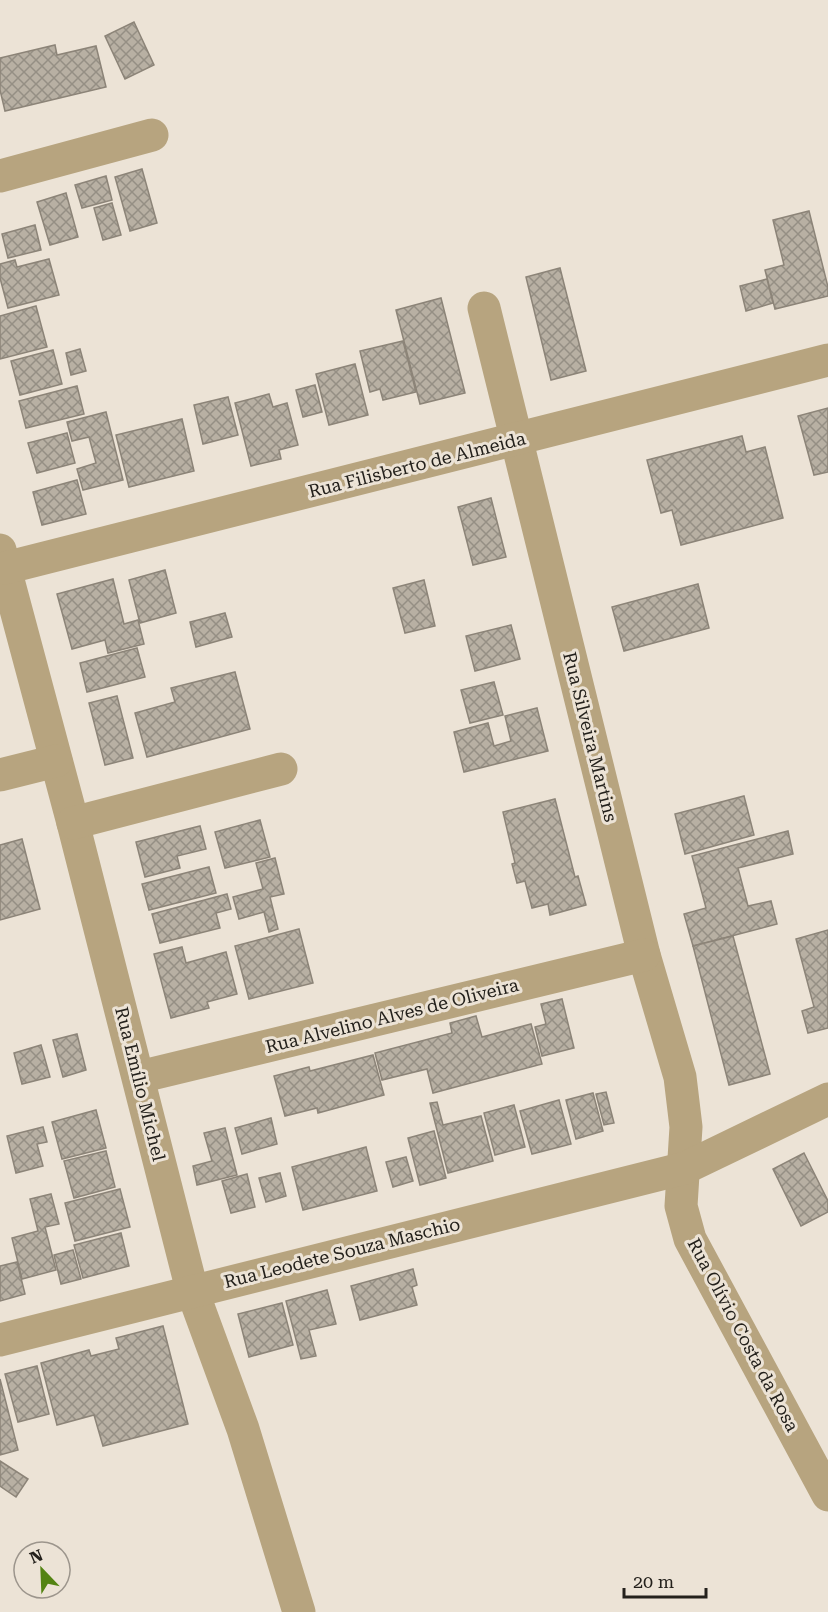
<svg xmlns="http://www.w3.org/2000/svg" width="828" height="1612" font-family="'Roboto Serif',serif">
	<defs>
		<pattern id="building-cross-hatch" width="8" height="8" patternUnits="userSpaceOnUse" patternTransform="scale(1.5)"><rect width="8" height="8" fill="#b8b0a3"/><path d="M0 0l8 8M0 8l8-8" fill="none" stroke="#958f84"/></pattern>
	</defs>
	<rect width="100%" height="100%" fill="#ece3d6"/>
	<g fill="url(#building-cross-hatch)" stroke="#8c8478" stroke-width="1.5">
		<path d="M134,22L154,65L125,79L105,36Z"/>
		<path d="M55,45L57,55L96,46L106,87L5,111L0,90V58Z"/>
		<path d="M142,169L157,223L130,231L115,177Z"/>
		<path d="M106,176L112,200L82,208L75,185Z"/>
		<path d="M66,193L78,237L50,245L37,202Z"/>
		<path d="M112,203L121,235L103,240L94,208Z"/>
		<path d="M809,211L828,287V296L775,309L765,270L784,265L773,220Z"/>
		<path d="M35,225L41,250L8,258L2,234Z"/>
		<path d="M49,259L59,295L8,308L0,278V264L15,260L17,267Z"/>
		<path d="M560,268L586,371L551,380L526,277Z"/>
		<path d="M767,279L773,303L746,311L740,286Z"/>
		<path d="M441,298L465,393L420,404L396,310Z"/>
		<path d="M36,306L47,347L0,359V316Z"/>
		<path d="M403,341L416,392L383,400L380,389L370,392L360,351Z"/>
		<path d="M80,349L86,371L71,375L66,353Z"/>
		<path d="M53,350L62,384L20,395L11,361Z"/>
		<path d="M355,364L368,415L329,425L316,374Z"/>
		<path d="M315,385L322,412L303,417L296,390Z"/>
		<path d="M77,386L84,414L26,428L19,401Z"/>
		<path d="M269,394L273,407L287,403L298,445L279,450L281,459L251,466L235,403Z"/>
		<path d="M228,397L238,435L203,444L194,405Z"/>
		<path d="M828,408V472L814,475L798,416Z"/>
		<path d="M106,412L123,480L83,490L77,469L96,463L89,437L72,441L67,422Z"/>
		<path d="M182,419L194,471L129,487L116,435Z"/>
		<path d="M67,433L75,463L37,473L28,443Z"/>
		<path d="M742,436L746,452L765,447L783,518L681,545L672,510L661,513L647,460Z"/>
		<path d="M77,480L86,514L42,525L33,492Z"/>
		<path d="M491,498L506,557L473,565L458,507Z"/>
		<path d="M165,570L176,613L140,623L129,580Z"/>
		<path d="M113,579L124,624L138,620L144,644L108,653L105,640L72,649L57,594Z"/>
		<path d="M424,580L435,626L405,633L393,588Z"/>
		<path d="M698,584L709,628L624,651L612,607Z"/>
		<path d="M225,613L232,637L196,647L190,622Z"/>
		<path d="M511,625L520,659L475,671L466,636Z"/>
		<path d="M137,648L145,677L87,692L80,663Z"/>
		<path d="M235,672L250,729L147,757L135,713L175,702L171,688Z"/>
		<path d="M494,682L503,715L470,723L461,690Z"/>
		<path d="M117,696L133,758L105,765L89,703Z"/>
		<path d="M537,708L548,751L464,772L454,732L488,723L494,746L511,741L505,716Z"/>
		<path d="M744,796L754,835L685,854L675,814Z"/>
		<path d="M555,799L575,877L578,876L586,905L550,915L548,904L532,908L525,881L517,883L512,864L515,863L503,812Z"/>
		<path d="M260,820L270,857L225,868L215,832Z"/>
		<path d="M200,826L206,849L177,856L180,868L145,877L136,842Z"/>
		<path d="M788,831L793,854L738,868L748,906L771,901L777,924L693,946L684,914L706,908L692,856Z"/>
		<path d="M22,839L40,909L0,920V845Z"/>
		<path d="M275,858L284,894L270,897L278,929L269,932L264,912L239,919L233,897L263,889L256,863Z"/>
		<path d="M209,867L216,893L149,910L142,884Z"/>
		<path d="M227,894L231,909L216,913L220,928L160,943L152,914Z"/>
		<path d="M299,929L313,983L249,999L235,946Z"/>
		<path d="M828,930V1028L808,1033L802,1011L814,1007L796,939Z"/>
		<path d="M733,936L770,1074L729,1085L693,946Z"/>
		<path d="M182,947L186,963L226,952L237,994L207,1002L209,1008L171,1018L154,954Z"/>
		<path d="M562,999L574,1048L542,1056L535,1027L546,1024L541,1004Z"/>
		<path d="M476,1016L482,1037L531,1024L542,1064L433,1093L427,1069L382,1080L375,1053L452,1033L450,1023Z"/>
		<path d="M77,1034L86,1070L63,1077L53,1040Z"/>
		<path d="M41,1045L50,1077L22,1084L14,1053Z"/>
		<path d="M373,1055L384,1095L318,1113L317,1108L285,1116L274,1076L309,1067L310,1071Z"/>
		<path d="M606,1092L614,1123L604,1125L596,1094Z"/>
		<path d="M593,1093L603,1131L576,1139L566,1100Z"/>
		<path d="M559,1100L571,1144L532,1154L520,1111Z"/>
		<path d="M437,1102L443,1125L481,1116L493,1161L448,1173L430,1103Z"/>
		<path d="M514,1105L525,1147L495,1155L484,1113Z"/>
		<path d="M96,1110L106,1148L62,1159L52,1122Z"/>
		<path d="M271,1118L277,1144L242,1154L235,1128Z"/>
		<path d="M43,1127L47,1142L37,1144L43,1166L16,1173L7,1136Z"/>
		<path d="M225,1128L237,1175L197,1185L193,1166L212,1161L204,1133Z"/>
		<path d="M434,1131L446,1178L420,1185L408,1138Z"/>
		<path d="M366,1147L377,1191L303,1210L292,1167Z"/>
		<path d="M106,1151L115,1187L74,1198L64,1161Z"/>
		<path d="M804,1153L828,1201V1212L801,1226L773,1169Z"/>
		<path d="M406,1157L413,1181L393,1187L386,1162Z"/>
		<path d="M280,1173L286,1196L266,1202L259,1178Z"/>
		<path d="M247,1174L255,1207L231,1213L222,1181Z"/>
		<path d="M120,1189L130,1227L75,1241L65,1203Z"/>
		<path d="M51,1194L59,1224L45,1227L56,1270L22,1279L12,1238L38,1231L30,1199Z"/>
		<path d="M121,1233L129,1266L83,1278L74,1245Z"/>
		<path d="M73,1250L81,1279L61,1284L54,1255Z"/>
		<path d="M17,1262L25,1294L0,1301V1266Z"/>
		<path d="M413,1269L417,1285L412,1287L417,1305L360,1320L351,1286Z"/>
		<path d="M327,1290L336,1324L309,1330L316,1356L301,1359L286,1301Z"/>
		<path d="M282,1303L293,1345L249,1357L238,1314Z"/>
		<path d="M163,1326L188,1424L103,1446L94,1415L57,1425L41,1363L89,1350L91,1356L119,1349L116,1338Z"/>
		<path d="M37,1366L49,1414L18,1422L5,1374Z"/>
		<path d="M0,1379L18,1450L0,1455Z"/>
		<path d="M0,1461L28,1479L16,1497L0,1486Z"/>
	</g>
	<g fill="none" stroke-linecap="round" stroke-linejoin="round">
		<g stroke="#b7a47f" stroke-width="33">
			<path d="M0,176L152,135"/>
			<path d="M484,308L644,955L680,1077L686,1127L681,1206L690,1239L828,1495"/>
			<path d="M0,550L73,823L192,1290L243,1429L299,1612"/>
			<path d="M5,568L828,360"/>
			<path d="M0,775L56,761"/>
			<path d="M73,823L281,769"/>
			<path d="M139,1077L644,955"/>
			<path d="M0,1340L685,1168L828,1099"/>
		</g>
	</g>
	<g text-anchor="middle" stroke-width="6" stroke-linejoin="round" paint-order="stroke">
		<g font-size="18" fill="#24211c" stroke="#ece3d6">
			<text transform="translate(417 465) rotate(-14)" y="6">Rua Filisberto de Almeida</text>
			<text transform="translate(590 737) rotate(76)" y="6">Rua Silveira Martins</text>
			<text transform="translate(392 1016) rotate(-14)" y="6">Rua Alvelino Alves de Oliveira</text>
			<text transform="translate(140 1084) rotate(76)" y="6">Rua Emílio Michel</text>
			<text transform="translate(342 1253) rotate(-14)" y="6">Rua Leodete Souza Maschio</text>
			<text transform="translate(743 1335) rotate(62)" y="6">Rua Olívio Costa da Rosa</text>
		</g>
	</g>
	<g transform="translate(42 1570) rotate(337)"><circle r="28" fill="#ece3d6" stroke="#9c958c" stroke-width="1.5"/>
	<path d="M0-4.5L10 22L0 15L-10 22Z" fill="#538312"/>
	<text y="-9" font-size="16" font-weight="bold" text-anchor="middle" fill="#24211c">N</text>
	</g>
	<path d="M624 1588v9h82v-9" fill="none" stroke="#24211c" stroke-width="3"/>
	<text x="633" y="1588" font-size="18" fill="#24211c" stroke="#ece3d6" stroke-width="4.5" paint-order="stroke">20 m</text>
</svg>
